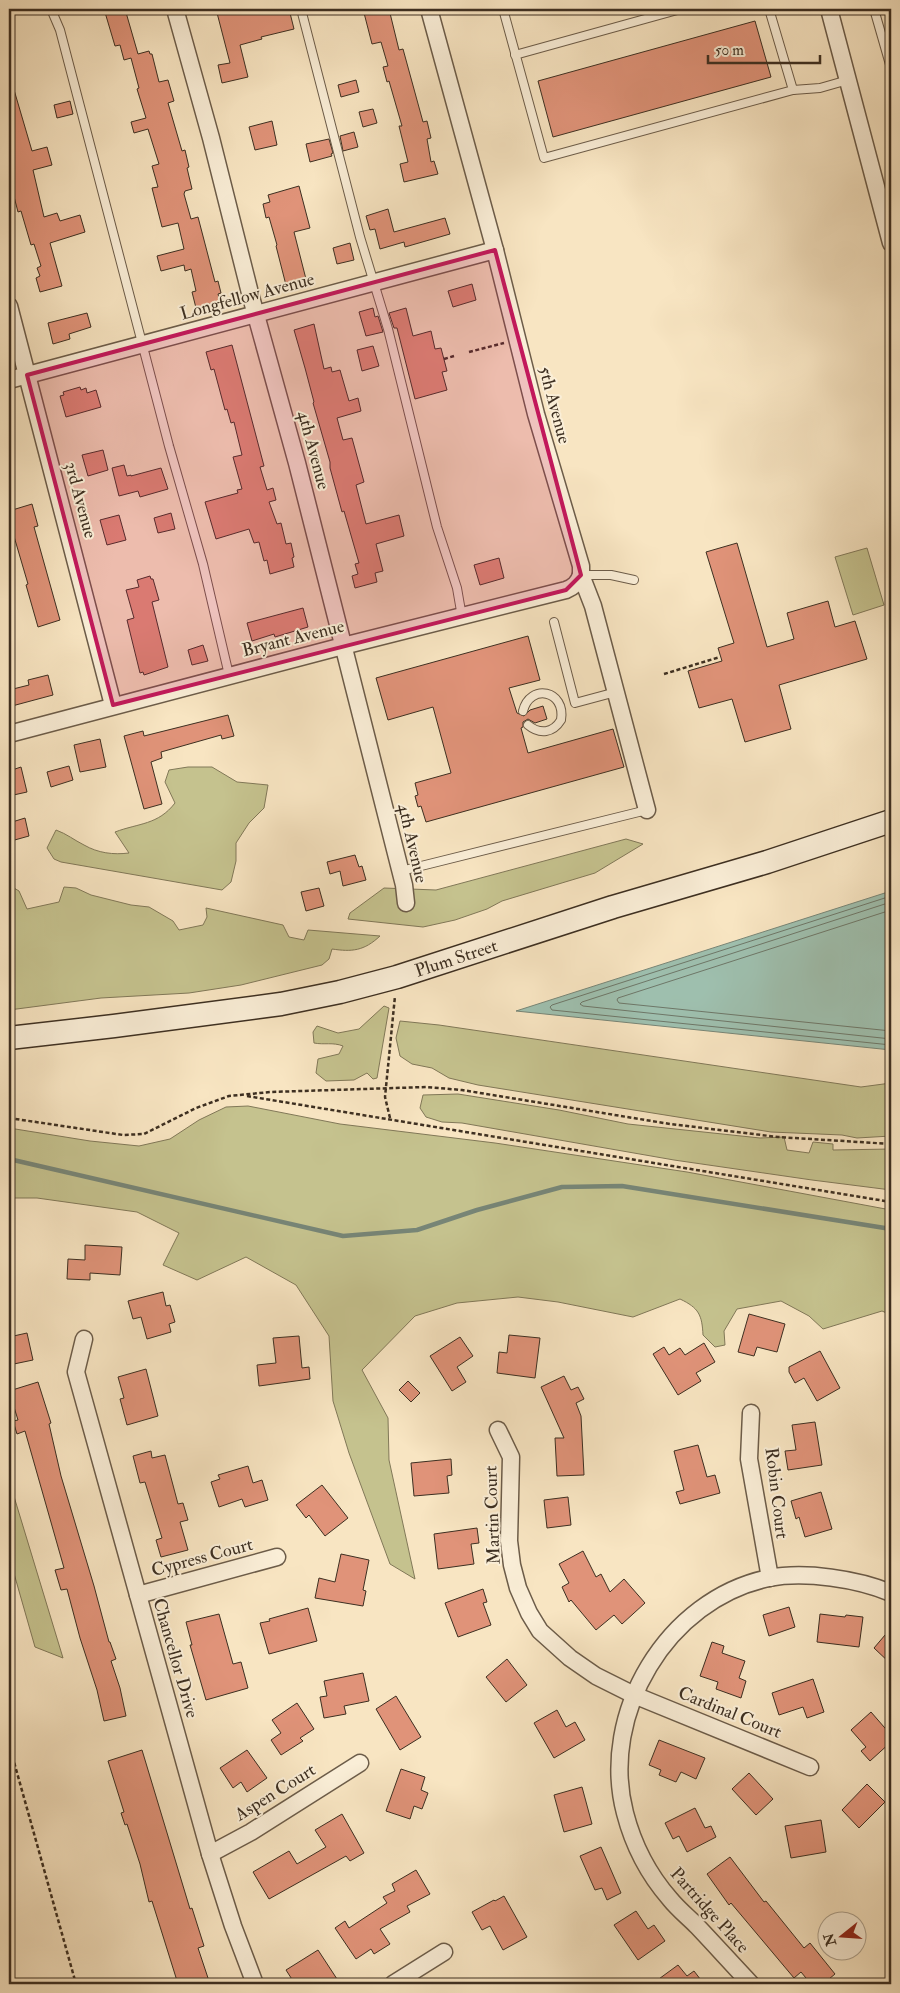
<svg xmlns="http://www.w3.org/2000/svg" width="900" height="1993" font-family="'IM FELL Double Pica',serif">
	<rect width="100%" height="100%" fill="#f8e5c2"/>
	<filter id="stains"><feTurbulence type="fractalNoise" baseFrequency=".004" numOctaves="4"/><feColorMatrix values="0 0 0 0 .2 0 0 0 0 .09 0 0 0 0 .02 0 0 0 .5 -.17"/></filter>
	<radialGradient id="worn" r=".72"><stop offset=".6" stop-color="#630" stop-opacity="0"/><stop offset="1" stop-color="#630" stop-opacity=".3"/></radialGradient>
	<g fill="#c5c28e" stroke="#817858">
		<path d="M867,548L884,605L853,615L835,557Z"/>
		<path d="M188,767H212L237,782L268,785L264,808L249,823L236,843V861L231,882L222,890L61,862L54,859L47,848L56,830C67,834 74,840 84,845C98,853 113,855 129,853L115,832C139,823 158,825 175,803L165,782L169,770Z"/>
		<path d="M626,839L643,844L595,873L502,901L487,909L455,920L423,927L348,919L350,913L384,888L436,890Z"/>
		<path d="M9,885L19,891L27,909L59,902L64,887L76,888L91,895L131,905L149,907L173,921L179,930L203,925L207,917L206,908L283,925L289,937L304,940L308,930L380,936C364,951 352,952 332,949L329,959L322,965L241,985L189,993L101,998L9,1010Z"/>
		<path d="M384,1006L389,1008L377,1078L373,1079L367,1073L354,1080L326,1081L316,1073L318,1059L339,1054L343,1046C333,1042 324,1045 314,1043L313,1032L317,1026L338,1033L359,1029Z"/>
		<path d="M400,1021L439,1025L861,1087L891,1083V1136L857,1138L842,1135L771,1132L478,1085L449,1078L432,1068L412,1064L400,1056L396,1038Z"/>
		<path d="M458,1094L559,1110L628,1124L760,1138L784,1137L787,1150L809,1153L813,1142L833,1144V1150L891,1149V1190L812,1180L674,1160L462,1123L442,1122L426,1117L420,1108L423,1095Z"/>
		<path d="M248,1106L340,1124L495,1143L687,1172L891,1210V1315L882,1311L823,1329L809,1316L781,1301L737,1309L724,1331L725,1345L715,1347L703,1335C702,1315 699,1308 680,1299L633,1317L558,1302L518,1297L457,1303L415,1316L362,1370L388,1418L389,1460L415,1579L390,1564L349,1453L333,1401L329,1336L296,1285L246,1257L197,1280L163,1265L179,1233L137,1212L37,1198H9V1128L90,1141L139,1146L170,1139L199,1120L226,1107Z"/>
		<path d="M9,1480L63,1658L35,1647L9,1556Z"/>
	</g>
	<path fill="#9ebfae" stroke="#778576" d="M891,891V1050L516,1011Z"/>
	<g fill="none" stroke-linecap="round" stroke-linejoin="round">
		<g stroke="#6e7768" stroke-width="1">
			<path d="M891,896L552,1005L550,1007L552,1010L891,1045"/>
			<path d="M891,902L582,1002L580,1004L583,1006L891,1039"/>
			<path d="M891,910L618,998L617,1000L619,1003L891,1031"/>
		</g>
		<path stroke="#778576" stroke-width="4.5" d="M9,1159L343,1236L417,1230L477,1210L562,1187L622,1186L891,1229"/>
	</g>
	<g fill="#e09379" stroke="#3d2f21">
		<path d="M104,9H125L138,54L149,51L150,54H152L159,82L168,80L174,101L168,103L182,151L185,150L189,167L187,168L192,189L185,191L184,194L191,219L198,217L215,282L218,281L221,293L218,294L220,301L196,308L192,292L196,291L191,269L185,271L184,265L161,271L157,256L184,249L178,223L162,227L152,188L158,187L152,166L159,164L148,129L134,133L131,122L146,118L137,89L139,88L131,58L124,60L120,45L115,46Z"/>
		<path d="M216,9H289L294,29L261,37L262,39L240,45L248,77L222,83L218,65L230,63Z"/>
		<path d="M363,9H389L399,50L403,49L423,122L427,121L431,138L427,139L431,162L434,161L438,174L404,182L400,164L408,162L399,126H402L389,81L387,82L383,67L388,66L381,42L372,44Z"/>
		<path d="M755,21L771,77L553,137L538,81Z"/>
		<path d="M356,80L359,92L341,97L338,85Z"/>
		<path d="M12,83L32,151L47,147L52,165L33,170L44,217L57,213L60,221L80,215L85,232L50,243L62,286L40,292L36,278L40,276L37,268L41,266L34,244L31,245L21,211L18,212L9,177V84Z"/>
		<path d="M70,101L73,114L57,118L54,105Z"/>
		<path d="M373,109L377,123L363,127L359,112Z"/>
		<path d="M272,121L277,145L255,150L249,127Z"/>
		<path d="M354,132L358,147L343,151L340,136Z"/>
		<path d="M329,139L333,153L331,154L332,156L310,162L306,144Z"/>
		<path d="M299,186L310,228L294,232L307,283L287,289L276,246L277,245L269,217L266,218L263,204L270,202L268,195Z"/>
		<path d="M388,209L394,232L445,218L450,234L405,247L404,242L380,249L375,229L370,230L366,216Z"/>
		<path d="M350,243L354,260L337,264L333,248Z"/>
		<path d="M472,284L476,300L453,307L448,291Z"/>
		<path d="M373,308L375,317L378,316L383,332L366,336L359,312Z"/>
		<path d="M406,308L413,336L431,331L435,349L441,348L447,371L442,372L447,390L415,399L397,328H394L389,313Z"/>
		<path d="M87,313L91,327L69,334L70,339L53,344L48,323Z"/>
		<path d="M314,324L324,369L331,367L332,372L340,370L349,401L358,398L361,411L337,418L343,440L352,438L364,482L356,485L366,524L399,515L404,536L376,544L383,571L375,573L377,582L355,588L352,576L358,574L355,564L359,563L344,511L342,512L330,468V462L313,403L314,402L305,368L294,330Z"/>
		<path d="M232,345L264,466L260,467L267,490L273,488L276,500L269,502L277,524L281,523L286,544L291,543L294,557L292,558L294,567L270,574L267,560L264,561L259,542L254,543L249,529L216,539L205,502L238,493L237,490L242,489L233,457L242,455L234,422L231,423L227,409L225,410L214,369L211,370L206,352Z"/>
		<path d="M373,346L379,366L362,371L357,350Z"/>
		<path d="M80,387L81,390L86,388L87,393L96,390L101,407L66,417L60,396L64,395L63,392Z"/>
		<path d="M103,450L108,470L88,476L82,455Z"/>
		<path d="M124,465L127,476L131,475V476L161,468L168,489L140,497L138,491L119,496L112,468Z"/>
		<path d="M32,504L38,526L34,527L60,620L38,627L26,585L28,584L13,533L9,534V511Z"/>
		<path d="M171,513L175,529L158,533L154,518Z"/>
		<path d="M119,515L126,540L107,545L100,520Z"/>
		<path d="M737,543L767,647L794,639L787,613L828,601L835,627L855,621L867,659L779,685L791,729L745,742L732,699L699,708L688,671L722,661L718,648L734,643L706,552Z"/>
		<path d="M499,558L504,578L480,585L474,565Z"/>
		<path d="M150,576L151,579H153L159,600L152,602L168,667L144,675L143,672L140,673L127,620L134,618L126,590L139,587L137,580Z"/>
		<path d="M303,608L308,627L275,637L274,634L252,641L247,623Z"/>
		<path d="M528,636L540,680L509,688L517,713L524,716L530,710L543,706L547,719L535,723L528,719L523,722V727L521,728L528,753L613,729L624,767L426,822L421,806L418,807L415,796L418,795L415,783L451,773L433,707L388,720L376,678Z"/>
		<path d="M203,645L208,661L192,665L188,650Z"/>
		<path d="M48,675L53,695L12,706L9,690L29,685L28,680Z"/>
		<path d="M228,715L234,736L222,739L221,735L161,752L162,758L151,762L162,804L144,809L124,736L143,731L144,736Z"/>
		<path d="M100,739L106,767L80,772L74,745Z"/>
		<path d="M69,766L73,780L51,787L47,772Z"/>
		<path d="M21,767L27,792L9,796V771Z"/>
		<path d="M25,818L29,836L11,841L9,823Z"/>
		<path d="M355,855L359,867L362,866L366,880L343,886L340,871L330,874L327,862Z"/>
		<path d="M319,888L324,906L306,911L301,892Z"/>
		<path d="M85,1245L122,1247L120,1275L90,1273V1280L67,1279L68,1259L85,1260Z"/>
		<path d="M163,1292L166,1306L170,1305L175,1322L169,1324L171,1332L147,1339L141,1317L133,1319L128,1301Z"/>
		<path d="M749,1314L785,1324L777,1352L757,1347L754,1356L738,1352Z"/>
		<path d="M27,1333L33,1360L9,1365V1337Z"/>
		<path d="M509,1335L540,1338L535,1378L497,1373L499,1352L507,1353Z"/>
		<path d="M299,1336L302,1368L309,1367L310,1379L259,1386L257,1365L276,1363L273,1338Z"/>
		<path d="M460,1337L473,1356L457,1367L466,1382L452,1391L430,1356Z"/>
		<path d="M704,1343L715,1362L696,1373L701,1381L678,1395L653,1354L664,1347L669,1355L680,1348L685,1355Z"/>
		<path d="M820,1351L840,1388L817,1401L804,1378L795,1383L789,1372V1367Z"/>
		<path d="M146,1369L158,1416L127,1425L120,1399L124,1398L118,1377Z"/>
		<path d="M564,1376L571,1390L578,1387L584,1399L576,1403L581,1416L584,1475L557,1476L555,1438H564L541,1387Z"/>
		<path d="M408,1381L420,1393L411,1402L399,1390Z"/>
		<path d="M38,1382L51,1423L49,1424L61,1476L94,1586L109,1642H110L116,1659L111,1661L120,1688L126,1716L104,1721L97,1690L80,1638L67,1589L61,1590L55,1570L64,1568L25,1431L17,1434L13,1421L18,1420L9,1391Z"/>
		<path d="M815,1422L822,1465L788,1470L785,1451L796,1450L792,1425Z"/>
		<path d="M698,1445L707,1477L715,1475L720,1493L680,1504L676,1492L684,1490L674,1451Z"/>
		<path d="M151,1451L152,1458L165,1455L178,1504L183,1503L188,1520L180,1522L188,1550L161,1557L156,1540L162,1538L145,1482L140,1483L133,1456Z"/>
		<path d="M451,1459L452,1475L447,1476L449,1493L414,1496L411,1463Z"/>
		<path d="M248,1466L253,1483L262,1480L268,1500L245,1507L242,1499L219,1507L211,1482L220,1479L218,1475Z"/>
		<path d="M322,1485L348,1518L325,1536L309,1515L306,1518L296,1505Z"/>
		<path d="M821,1492L832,1529L805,1537L799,1517L796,1519L791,1501Z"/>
		<path d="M568,1497L571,1525L547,1528L544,1500Z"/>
		<path d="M477,1528L479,1543L471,1544L474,1564L438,1569L434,1534Z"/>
		<path d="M583,1551L596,1577L601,1574L610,1592L624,1579L645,1603L622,1624L614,1615L596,1630L571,1600L569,1602L562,1587L569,1583L559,1564Z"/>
		<path d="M341,1554L369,1560L363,1590L366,1591L363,1606L315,1598L319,1578L335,1582Z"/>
		<path d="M483,1589L487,1602L483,1603L491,1625L458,1637L445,1603Z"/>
		<path d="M789,1607L795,1627L769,1636L763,1615Z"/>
		<path d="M308,1608L317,1641L269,1654L260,1623L270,1621L269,1619Z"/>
		<path d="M219,1614L233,1664L241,1662L248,1688L206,1700L190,1645H192L186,1622Z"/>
		<path d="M820,1614L845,1617L846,1615L863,1617L859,1647L817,1642Z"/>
		<path d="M891,1628V1664L874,1648Z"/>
		<path d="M712,1642L724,1646L722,1653L745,1661L739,1678L746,1681L741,1698L716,1689L718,1682L700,1676Z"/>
		<path d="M507,1659L527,1685L506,1702L486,1677Z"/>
		<path d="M363,1673L369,1701L344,1706L346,1714L324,1718L320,1697L327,1696L324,1681Z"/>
		<path d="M813,1679L824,1712L807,1718L803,1707L779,1715L772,1693Z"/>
		<path d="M396,1696L421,1737L400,1750L376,1709Z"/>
		<path d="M297,1703L314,1729L300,1738L303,1741L281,1755L271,1740L281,1733L272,1720Z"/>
		<path d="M557,1710L566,1727L575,1722L585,1740L554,1758L534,1723Z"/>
		<path d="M871,1712L891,1735V1742L870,1761L861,1751L866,1747L851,1730Z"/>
		<path d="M659,1740L705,1758L696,1779L681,1772L676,1782L659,1775L661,1770L649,1765Z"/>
		<path d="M142,1750L190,1909L192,1908L204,1946L198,1948L210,1984H178L152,1901L149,1902L140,1864L127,1824L125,1825L121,1813L124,1812L108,1761Z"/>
		<path d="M247,1750L267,1778L247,1792L241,1782L233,1788L220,1768Z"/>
		<path d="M401,1769L425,1777L421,1790L428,1793L422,1809L414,1806L410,1819L386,1811Z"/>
		<path d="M749,1773L773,1799L756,1815L732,1789Z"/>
		<path d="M867,1784L885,1802L859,1828L842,1810Z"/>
		<path d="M582,1787L592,1824L564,1832L554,1795Z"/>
		<path d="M695,1808L705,1828L711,1826L716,1837L687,1852L679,1836L673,1839L665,1823Z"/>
		<path d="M342,1814L364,1853L350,1861L346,1856L269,1899L253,1872L289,1851L297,1864L326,1847L315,1830Z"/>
		<path d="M821,1820L826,1852L791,1858L785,1826Z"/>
		<path d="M601,1847L621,1893L607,1900L602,1888L595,1890L580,1856Z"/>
		<path d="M730,1857L764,1902L766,1901L804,1948L810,1943L835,1974L823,1984H811L801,1972L794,1978L731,1903L729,1905L707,1874Z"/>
		<path d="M416,1870L430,1894L407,1906L410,1912L380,1929L390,1944L374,1954L371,1949L356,1959L335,1928L345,1921L349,1928L387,1903L383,1897L395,1891L392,1884Z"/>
		<path d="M504,1896L527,1937L503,1950L490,1926L482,1930L472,1912L494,1900L495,1901Z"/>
		<path d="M636,1911L648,1929L654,1925L665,1941L638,1960L614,1925Z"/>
		<path d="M318,1950L337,1979L329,1984H295L286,1970Z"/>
		<path d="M678,1965L687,1976L694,1971L704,1984H652Z"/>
	</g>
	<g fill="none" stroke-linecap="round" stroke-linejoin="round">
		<g stroke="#6c5c49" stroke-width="10">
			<g id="lane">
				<path d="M51,9L60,30L169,446L203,564L229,675"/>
				<path d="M301,9L360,237L388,329L437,527L457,588L462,617"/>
				<path d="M503,9L544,158L793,90L820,88L848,80"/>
				<path d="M769,9L793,90"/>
				<path d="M874,9L891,68"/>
				<path d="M515,55L681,9"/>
				<path d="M581,575H611L634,580"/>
				<path d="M554,622L575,703L616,692"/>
				<path d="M523,711C530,683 566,690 561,720C553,733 540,735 528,725"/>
				<path d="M401,871L647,810"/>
			</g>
		</g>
		<g stroke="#6c5c49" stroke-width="19">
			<g id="street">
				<path d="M175,9L211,138L251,297L297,463L404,885L406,903"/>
				<path d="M429,9L495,250L536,414L581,566V575L593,606L647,810"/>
				<path d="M829,9L891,243"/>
				<path d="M9,306L113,705"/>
				<path d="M9,380L495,250"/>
				<path d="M9,734L343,646L566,590C574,587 578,583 581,575"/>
				<path d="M84,1339L76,1372L210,1854L233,1926L255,1984"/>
				<path d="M751,1413L749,1459L770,1578"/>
				<path d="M498,1430L511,1457L509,1541L512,1565L518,1588L529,1613L540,1631L570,1658L596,1676L634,1695L810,1767"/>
				<path d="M138,1595L277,1557"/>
				<path d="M210,1854L251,1832L360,1763"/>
				<path d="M393,1984L444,1952"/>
				<path d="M751,1984C733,1965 715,1945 697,1926C688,1917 678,1909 670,1899C649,1875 633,1844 625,1813C599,1714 667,1599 769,1578C805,1571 858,1579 891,1593"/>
			</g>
		</g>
		<g stroke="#3d2f21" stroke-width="25">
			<path id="secondary" d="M9,1038L114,1026L281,1004L340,992L397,977L613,907L767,862L891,821"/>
		</g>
		<g stroke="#3d2f21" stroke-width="2.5" stroke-dasharray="4 2.5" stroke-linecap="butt">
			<path d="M469,352L504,343"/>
			<path d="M444,359L454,356"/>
			<path d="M664,674L720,657"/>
			<path d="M247,1096L891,1202"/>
			<path d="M9,1118L123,1135L144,1134L196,1108L229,1096L271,1092L426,1087L462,1090L670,1124L778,1137L891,1144"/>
			<path d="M390,1118L385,1097L395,996"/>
			<path d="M9,1744L76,1984"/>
		</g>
		<use href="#lane" stroke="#faeed7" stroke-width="8"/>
		<use href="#street" stroke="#faeed7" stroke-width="16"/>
		<use href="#secondary" stroke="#faeed7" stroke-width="22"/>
	</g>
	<path fill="#c2185b" fill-opacity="0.2" stroke="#c2185b" stroke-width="4" stroke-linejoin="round" d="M495,250L581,575L566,590L113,705L27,375Z"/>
	<g text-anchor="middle" stroke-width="4" stroke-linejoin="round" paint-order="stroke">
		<g font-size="18" fill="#3d2f21" stroke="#faeed7">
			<text transform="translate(247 296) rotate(-15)" y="6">Longfellow Avenue</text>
			<text transform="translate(555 405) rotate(75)" y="6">5th Avenue</text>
			<text transform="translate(314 450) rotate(75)" y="6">4th Avenue</text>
			<text transform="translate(81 500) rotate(75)" y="6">3rd Avenue</text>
			<text transform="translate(293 638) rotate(-14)" y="6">Bryant Avenue</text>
			<text transform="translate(413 843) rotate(77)" y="6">4th Avenue</text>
			<text transform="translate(456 958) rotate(-18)" y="6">Plum Street</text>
			<text transform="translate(777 1493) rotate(83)" y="6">Robin Court</text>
			<text transform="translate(492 1515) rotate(-92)" y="6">Martin Court</text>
			<text transform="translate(202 1557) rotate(-15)" y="6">Cypress Court</text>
			<text transform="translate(176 1658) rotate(74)" y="6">Chancellor Drive</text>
			<text transform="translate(730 1712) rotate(22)" y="6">Cardinal Court</text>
			<text transform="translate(275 1792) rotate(-32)" y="6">Aspen Court</text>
			<text transform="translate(710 1910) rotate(48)" y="6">Partridge Place</text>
		</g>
	</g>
	<rect width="900" height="1993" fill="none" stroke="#f8e5c2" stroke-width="30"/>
	<rect x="10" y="10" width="880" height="1973" fill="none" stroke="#3d2f21" stroke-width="2.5"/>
	<rect x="15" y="15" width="870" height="1963" fill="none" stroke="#3d2f21"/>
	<g transform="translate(842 1936) rotate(253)"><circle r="24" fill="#faeed7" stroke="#aea28e"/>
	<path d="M0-4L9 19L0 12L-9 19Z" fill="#8f2418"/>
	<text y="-8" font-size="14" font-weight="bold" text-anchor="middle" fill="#3d2f21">N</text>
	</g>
	<path d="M708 55v8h112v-8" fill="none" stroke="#3d2f21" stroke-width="2.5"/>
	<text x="715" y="55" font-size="15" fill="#3d2f21" stroke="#faeed7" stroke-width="4" paint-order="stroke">50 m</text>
	<rect width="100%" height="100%" filter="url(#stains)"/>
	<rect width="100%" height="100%" fill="url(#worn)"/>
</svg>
